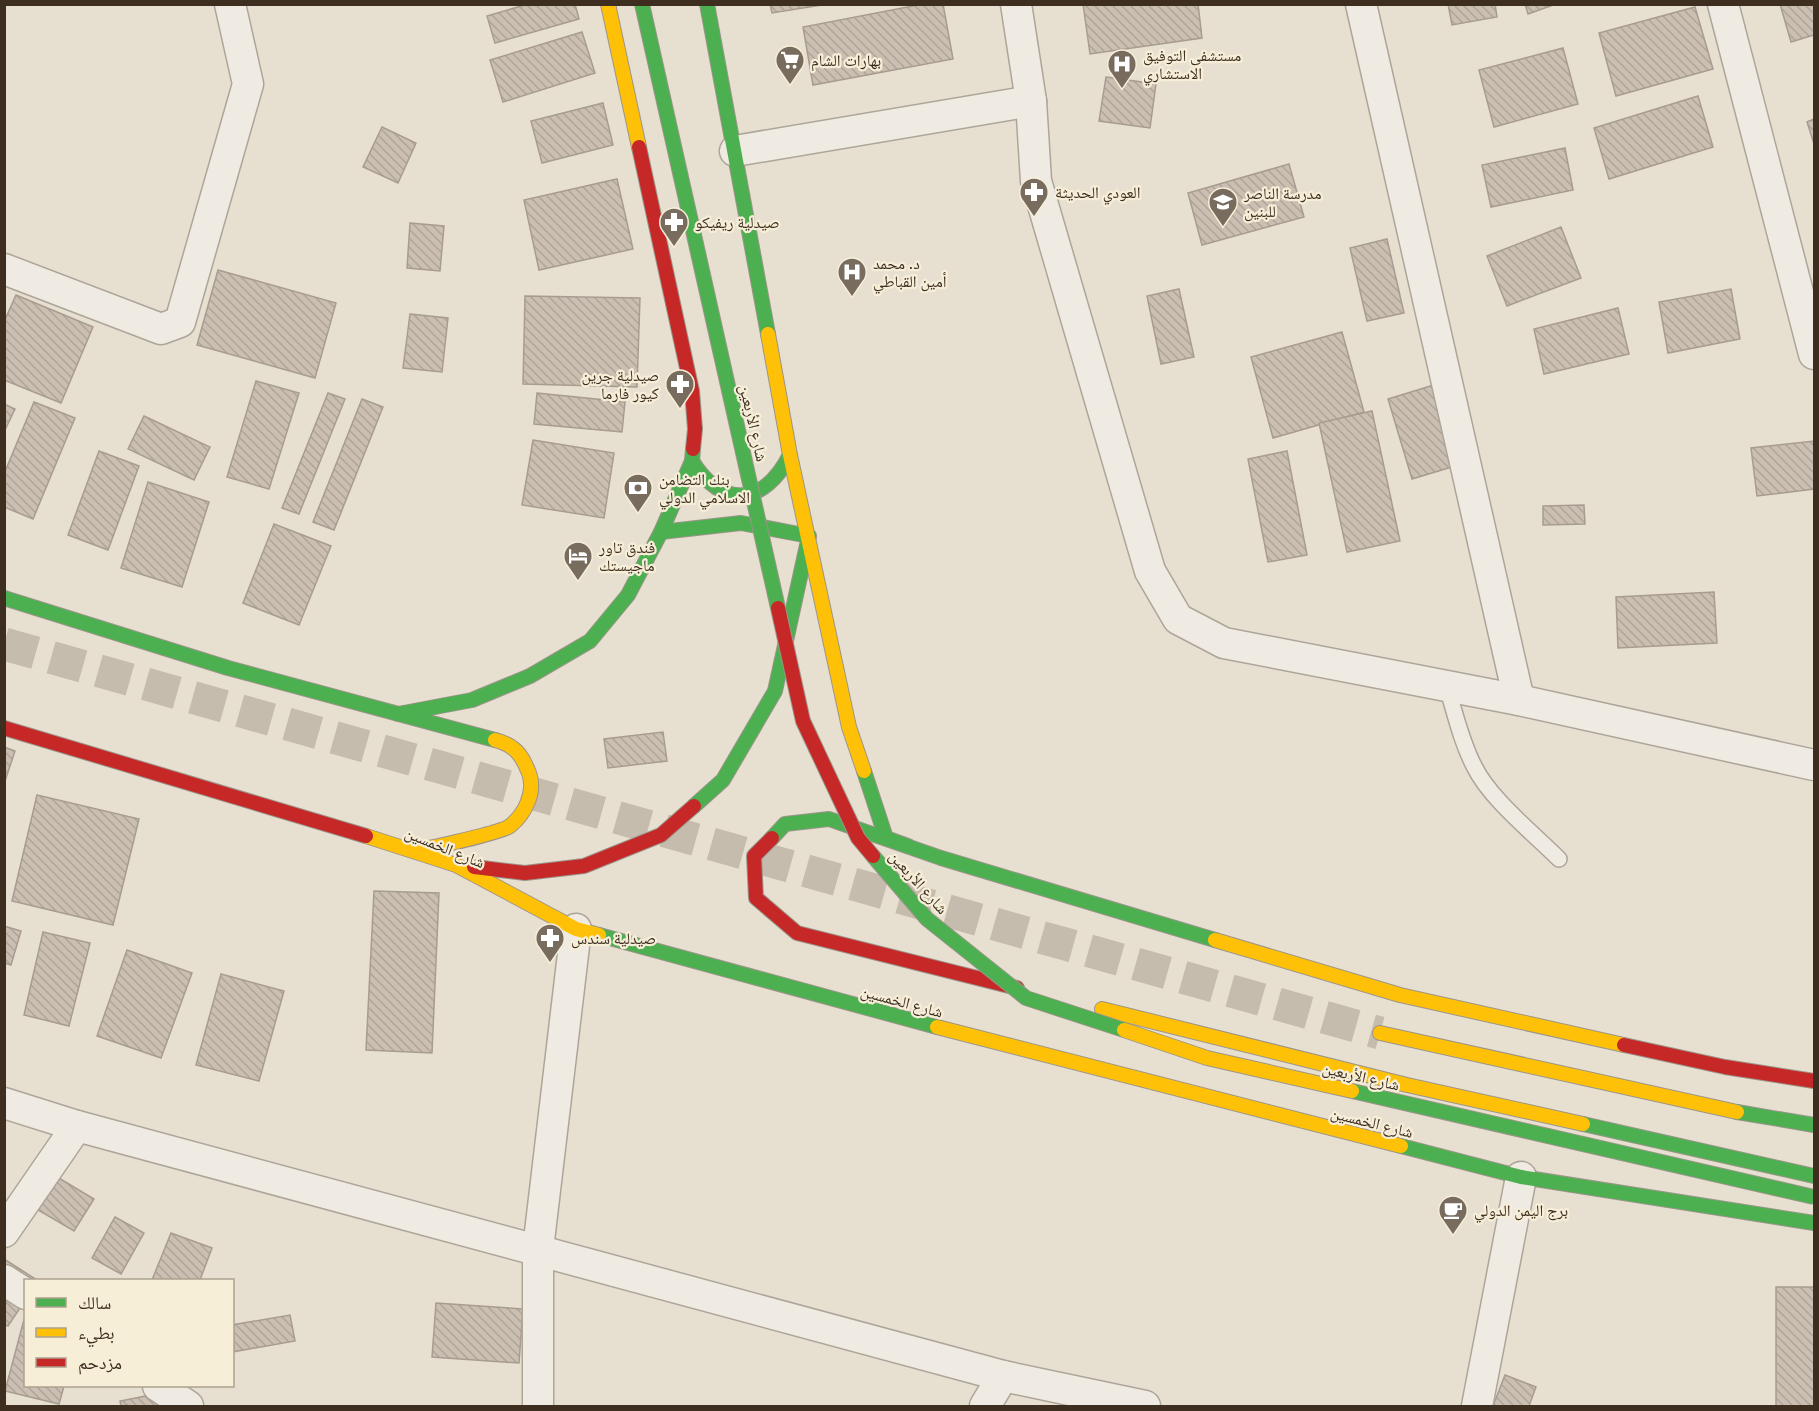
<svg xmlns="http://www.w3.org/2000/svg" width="1819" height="1411" font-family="'IBM Plex Serif','Noto Naskh Arabic',serif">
	<defs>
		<pattern id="building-back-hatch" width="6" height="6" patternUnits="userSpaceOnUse" patternTransform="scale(1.5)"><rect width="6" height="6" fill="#cbbfb2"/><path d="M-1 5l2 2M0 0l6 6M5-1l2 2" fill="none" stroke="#afa499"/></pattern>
	</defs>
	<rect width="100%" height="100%" fill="#e7e0d1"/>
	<g fill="url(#building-back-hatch)" stroke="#a89c90" stroke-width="1.5">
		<path d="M528,4H575L579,19L495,43L487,16Z"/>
		<path d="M770,4H828L772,13Z"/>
		<path d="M923,4H943L953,59L813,85L803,27Z"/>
		<path d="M1083,4H1198L1202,38L1090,54Z"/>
		<path d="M1448,4H1495L1497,17L1452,25Z"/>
		<path d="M1525,4H1556L1528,14Z"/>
		<path d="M1780,4H1814V35L1791,42Z"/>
		<path d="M1695,7L1713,69L1616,96L1599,33Z"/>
		<path d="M582,32L595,73L503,102L490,60Z"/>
		<path d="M1563,48L1578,104L1494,127L1479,70Z"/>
		<path d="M1106,77L1156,84L1150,128L1099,121Z"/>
		<path d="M1698,96L1713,147L1609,179L1594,128Z"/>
		<path d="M603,103L613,145L542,163L531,121Z"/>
		<path d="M1814,119V144L1807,122Z"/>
		<path d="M382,127L416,143L398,183L363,167Z"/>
		<path d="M1565,148L1573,190L1491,207L1482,165Z"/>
		<path d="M1289,164L1304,217L1202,245L1188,193Z"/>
		<path d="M617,179L633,249L539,270L524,200Z"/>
		<path d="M410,223L444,226L440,271L407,268Z"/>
		<path d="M1561,227L1581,278L1507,306L1487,256Z"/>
		<path d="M1387,239L1404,313L1367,321L1350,248Z"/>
		<path d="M218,270L336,303L315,378L197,345Z"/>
		<path d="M1179,289L1194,357L1161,364L1147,296Z"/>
		<path d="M1731,289L1740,339L1668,353L1659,302Z"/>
		<path d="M16,295L93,327L61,403L4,380V322Z"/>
		<path d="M525,296L640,298L637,387L523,384Z"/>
		<path d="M1618,308L1629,354L1544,374L1534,329Z"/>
		<path d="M410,314L448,318L442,372L403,368Z"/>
		<path d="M1342,332L1364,412L1273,438L1251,357Z"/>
		<path d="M1450,380L1475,460L1412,479L1388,399Z"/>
		<path d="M256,381L299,393L269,489L227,477Z"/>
		<path d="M328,393L345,399L299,514L282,508Z"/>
		<path d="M537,393L625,402L622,432L534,424Z"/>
		<path d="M362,399L383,407L334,530L313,522Z"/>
		<path d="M34,402L75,418L33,519L4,507V474Z"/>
		<path d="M4,404L15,409L4,432Z"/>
		<path d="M1372,411L1400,541L1347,552L1319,423Z"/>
		<path d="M144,416L210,447L194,480L128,449Z"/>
		<path d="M533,440L614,453L604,518L522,505Z"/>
		<path d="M1814,441V489L1757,496L1751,448Z"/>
		<path d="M99,451L139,466L108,550L68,535Z"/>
		<path d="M1287,451L1307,555L1268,562L1248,459Z"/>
		<path d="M148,482L209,502L182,587L121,568Z"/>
		<path d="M1584,505L1585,524L1543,525V506Z"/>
		<path d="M274,524L331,546L299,625L243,603Z"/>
		<path d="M1714,592L1717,643L1618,648L1616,597Z"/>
		<path d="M663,732L667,761L608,768L604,739Z"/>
		<path d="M4,747L15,751L4,784Z"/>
		<path d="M37,795L139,819L113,925L12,901Z"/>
		<path d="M374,891L439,893L432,1053L366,1050Z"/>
		<path d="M4,926L21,931L11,965L4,963Z"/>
		<path d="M43,932L90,943L69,1026L24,1015Z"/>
		<path d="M127,950L192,973L161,1058L97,1036Z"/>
		<path d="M221,974L284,991L259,1081L196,1065Z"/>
		<path d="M52,1174L94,1199L74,1231L33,1207Z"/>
		<path d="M115,1217L144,1233L121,1274L92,1258Z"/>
		<path d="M171,1233L212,1248L200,1280H152Z"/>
		<path d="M4,1259L37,1280H26V1299L8,1326L4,1324Z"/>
		<rect x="1776" y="1287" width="38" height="119"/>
		<path d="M436,1303L523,1309L519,1363L432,1357Z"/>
		<path d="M26,1312V1386H64L59,1404L5,1391Z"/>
		<path d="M290,1315L295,1341L232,1352V1325Z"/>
		<path d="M1505,1375L1536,1387L1529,1406H1493Z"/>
		<path d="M156,1394L158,1406H121L120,1401Z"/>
	</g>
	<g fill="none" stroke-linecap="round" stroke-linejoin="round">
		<path stroke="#c5bcae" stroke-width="33" stroke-dasharray="33 16" stroke-linecap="butt" d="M4,644L1380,1033"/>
		<g stroke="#ada599" stroke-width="18">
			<path id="lane" d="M1447,687C1455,713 1461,741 1474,766C1490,799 1532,832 1559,859"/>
		</g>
		<g stroke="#ada599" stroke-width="33">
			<g id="street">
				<path d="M1016,4L1031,101L1036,181L1150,571L1178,619L1224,643L1519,700L1814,765"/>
				<path d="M1361,4L1519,700"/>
				<path d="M1723,4L1814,354"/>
				<path d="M735,151L1031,101"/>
				<path d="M4,269L161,329L180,322L248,84L230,4"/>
				<path d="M4,1103L77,1126L1003,1376L1145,1406"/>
				<path d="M4,1232L77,1126"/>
				<path d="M4,1280L26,1294"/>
				<path d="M158,1386L188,1406"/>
				<path d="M538,1406V1249L576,929"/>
				<path d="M985,1406L1003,1376"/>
				<path d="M1477,1406L1521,1177"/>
			</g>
		</g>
		<g stroke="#9c958a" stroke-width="16">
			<g id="fast">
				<path d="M707,4L768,334"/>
				<path d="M692,461C723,510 764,505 790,455"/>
				<path d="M661,532L741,523L809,536L775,691L723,780L694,806"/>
				<path d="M4,598L228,668L495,740"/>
				<path d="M398,714L472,700L530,676L590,641L628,595L661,532L692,461L693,449"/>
				<path d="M864,771L886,838L908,846"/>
				<path d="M772,838L785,824L829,819L941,858L1215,940"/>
				<path d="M599,935L937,1027"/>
				<path d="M1737,1112L1814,1125"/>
				<path d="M1583,1124L1814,1176"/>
				<path d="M1401,1146L1521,1177L1814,1223"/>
			</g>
		</g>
		<g stroke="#9c958a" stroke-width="16">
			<g id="slow">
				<path d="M608,4L639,147"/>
				<path d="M768,334L790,455L849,727L864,771"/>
				<path d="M366,836L456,865L576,929L599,935"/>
				<path d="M417,851C433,847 501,833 510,826C525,814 536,792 529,773C522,755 515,745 495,740"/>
				<path d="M1215,940L1400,995L1624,1045"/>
				<path d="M1102,1009L1407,1085L1583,1124"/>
				<path d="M937,1027L1401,1146"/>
				<path d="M1380,1033L1737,1112"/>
			</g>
		</g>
		<g stroke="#9c958a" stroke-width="16">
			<g id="jam">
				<path d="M639,147L692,391L695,429L693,449"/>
				<path d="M4,728L366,836"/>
				<path d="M772,838L754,856L756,898L797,933L1017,988"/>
				<path d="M474,867L525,873L584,866L661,835L694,806"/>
				<path d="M1624,1045L1725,1067L1814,1081"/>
			</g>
		</g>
		<use href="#lane" stroke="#efebe3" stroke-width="15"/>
		<use href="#street" stroke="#efebe3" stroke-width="30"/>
		<use href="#fast" stroke="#4caf50" stroke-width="14"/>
		<use href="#slow" stroke="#ffc107" stroke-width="14"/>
		<use href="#jam" stroke="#c62828" stroke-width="14"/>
		<g stroke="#9c958a" stroke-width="16" stroke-linecap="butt">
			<g id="fast-bridge">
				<path d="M642,4L778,608"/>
				<path d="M873,856L927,919L1026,998L1124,1030"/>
				<path d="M1352,1091L1814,1197"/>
			</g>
		</g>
		<g stroke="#9c958a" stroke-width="16" stroke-linecap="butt">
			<path id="slow-bridge" d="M1124,1030L1207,1058L1352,1091"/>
		</g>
		<g stroke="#9c958a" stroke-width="16" stroke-linecap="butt">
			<path id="jam-bridge" d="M778,608L803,721L858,838L873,856"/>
		</g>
		<use href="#fast-bridge" stroke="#4caf50" stroke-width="14"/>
		<use href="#slow-bridge" stroke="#ffc107" stroke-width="14"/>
		<use href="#jam-bridge" stroke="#c62828" stroke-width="14"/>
	</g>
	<defs>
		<g id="supermarket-pin" transform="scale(1.5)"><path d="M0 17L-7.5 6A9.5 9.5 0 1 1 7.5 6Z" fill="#786c5e" stroke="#f7eed8"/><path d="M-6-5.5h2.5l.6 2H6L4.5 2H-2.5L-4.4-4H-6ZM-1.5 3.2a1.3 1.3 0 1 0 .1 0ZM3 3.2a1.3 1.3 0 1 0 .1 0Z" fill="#fff"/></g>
		<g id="hospital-pin" transform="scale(1.5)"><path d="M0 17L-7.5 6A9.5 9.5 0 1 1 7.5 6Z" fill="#786c5e" stroke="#f7eed8"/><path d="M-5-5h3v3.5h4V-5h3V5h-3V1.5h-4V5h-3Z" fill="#fff"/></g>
		<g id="pharmacy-pin" transform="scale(1.5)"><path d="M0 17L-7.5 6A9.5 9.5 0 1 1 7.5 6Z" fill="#786c5e" stroke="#f7eed8"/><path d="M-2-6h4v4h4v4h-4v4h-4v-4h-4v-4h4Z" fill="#fff"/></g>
		<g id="school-pin" transform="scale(1.5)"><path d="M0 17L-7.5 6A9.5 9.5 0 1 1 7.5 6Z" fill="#786c5e" stroke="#f7eed8"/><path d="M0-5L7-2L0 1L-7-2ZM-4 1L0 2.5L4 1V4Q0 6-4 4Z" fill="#fff"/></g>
		<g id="bank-pin" transform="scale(1.5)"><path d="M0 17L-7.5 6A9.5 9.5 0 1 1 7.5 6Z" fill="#786c5e" stroke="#f7eed8"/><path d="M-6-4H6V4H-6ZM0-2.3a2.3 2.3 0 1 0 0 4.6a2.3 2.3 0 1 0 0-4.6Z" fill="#fff"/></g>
		<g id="hotel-pin" transform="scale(1.5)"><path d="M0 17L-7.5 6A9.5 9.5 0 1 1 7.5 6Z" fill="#786c5e" stroke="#f7eed8"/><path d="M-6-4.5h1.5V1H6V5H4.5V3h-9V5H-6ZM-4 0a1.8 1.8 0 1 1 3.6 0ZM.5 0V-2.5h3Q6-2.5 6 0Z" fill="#fff"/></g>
		<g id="cafe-pin" transform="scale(1.5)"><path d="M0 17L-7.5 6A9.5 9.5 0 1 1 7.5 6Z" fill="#786c5e" stroke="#f7eed8"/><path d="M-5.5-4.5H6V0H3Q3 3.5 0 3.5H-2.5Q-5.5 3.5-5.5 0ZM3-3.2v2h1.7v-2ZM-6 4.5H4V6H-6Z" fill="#fff"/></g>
	</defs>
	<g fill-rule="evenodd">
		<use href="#supermarket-pin" x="790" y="60"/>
		<use href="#hospital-pin" x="1122" y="64"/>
		<use href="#pharmacy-pin" x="1034" y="192"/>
		<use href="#school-pin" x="1223" y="202"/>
		<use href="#pharmacy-pin" x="674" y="222"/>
		<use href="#hospital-pin" x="852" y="272"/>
		<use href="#pharmacy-pin" x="680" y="384"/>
		<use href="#bank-pin" x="638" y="488"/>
		<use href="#hotel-pin" x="578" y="556"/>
		<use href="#pharmacy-pin" x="550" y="938"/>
		<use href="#cafe-pin" x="1453" y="1210"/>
	</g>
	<g text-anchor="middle" stroke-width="4.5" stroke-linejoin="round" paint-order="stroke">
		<g font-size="16" fill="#3d2e20" stroke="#f7eed8" text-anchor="start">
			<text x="1143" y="61">مستشفى التوفيق<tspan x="1143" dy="18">الاستشاري</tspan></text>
			<text x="811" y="66">بهارات الشام</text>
			<text x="1055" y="198">العودي الحديثة</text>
			<text x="1244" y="199">مدرسة الناصر<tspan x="1244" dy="18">للبنين</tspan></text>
			<text x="695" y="228">صيدلية ريفيكو</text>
			<text x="873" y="269">د. محمد<tspan x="873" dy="18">أمين القباطي</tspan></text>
			<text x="659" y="381" text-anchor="end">صيدلية جرين<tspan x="659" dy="18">كيور فارما</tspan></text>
			<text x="659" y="485">بنك التضامن<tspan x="659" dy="18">الاسلامي الدولي</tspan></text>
			<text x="599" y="553">فندق تاور<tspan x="599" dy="18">ماجيستك</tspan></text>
			<text x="571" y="944">صيدلية سندس</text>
			<text x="1474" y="1216">برج اليمن الدولي</text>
		</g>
		<g font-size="16" fill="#3d2e20" stroke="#f7eed8">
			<text transform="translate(754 423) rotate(77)" y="6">شارع الأربعين</text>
			<text transform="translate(445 847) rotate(22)" y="6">شارع الخمسين</text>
			<text transform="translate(919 882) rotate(48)" y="6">شارع الأربعين</text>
			<text transform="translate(902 1001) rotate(15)" y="6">شارع الخمسين</text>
			<text transform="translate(1361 1076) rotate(13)" y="6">شارع الأربعين</text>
			<text transform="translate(1372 1122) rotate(14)" y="6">شارع الخمسين</text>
		</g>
	</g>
	<rect width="1819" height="1411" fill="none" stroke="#3d2e20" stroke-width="12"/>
	<rect x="24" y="1279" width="210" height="108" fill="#f7eed8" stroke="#ada18e" stroke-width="1.5"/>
	<rect x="36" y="1298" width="30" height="9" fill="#4caf50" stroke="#ada18e" stroke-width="1.5"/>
	<text x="78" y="1309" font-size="18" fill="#3d2e20">سالك</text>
	<rect x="36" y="1328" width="30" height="9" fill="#ffc107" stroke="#ada18e" stroke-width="1.5"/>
	<text x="78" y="1339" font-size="18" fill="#3d2e20">بطيء</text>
	<rect x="36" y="1358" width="30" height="9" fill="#c62828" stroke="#ada18e" stroke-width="1.5"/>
	<text x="78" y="1369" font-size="18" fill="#3d2e20">مزدحم</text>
</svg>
